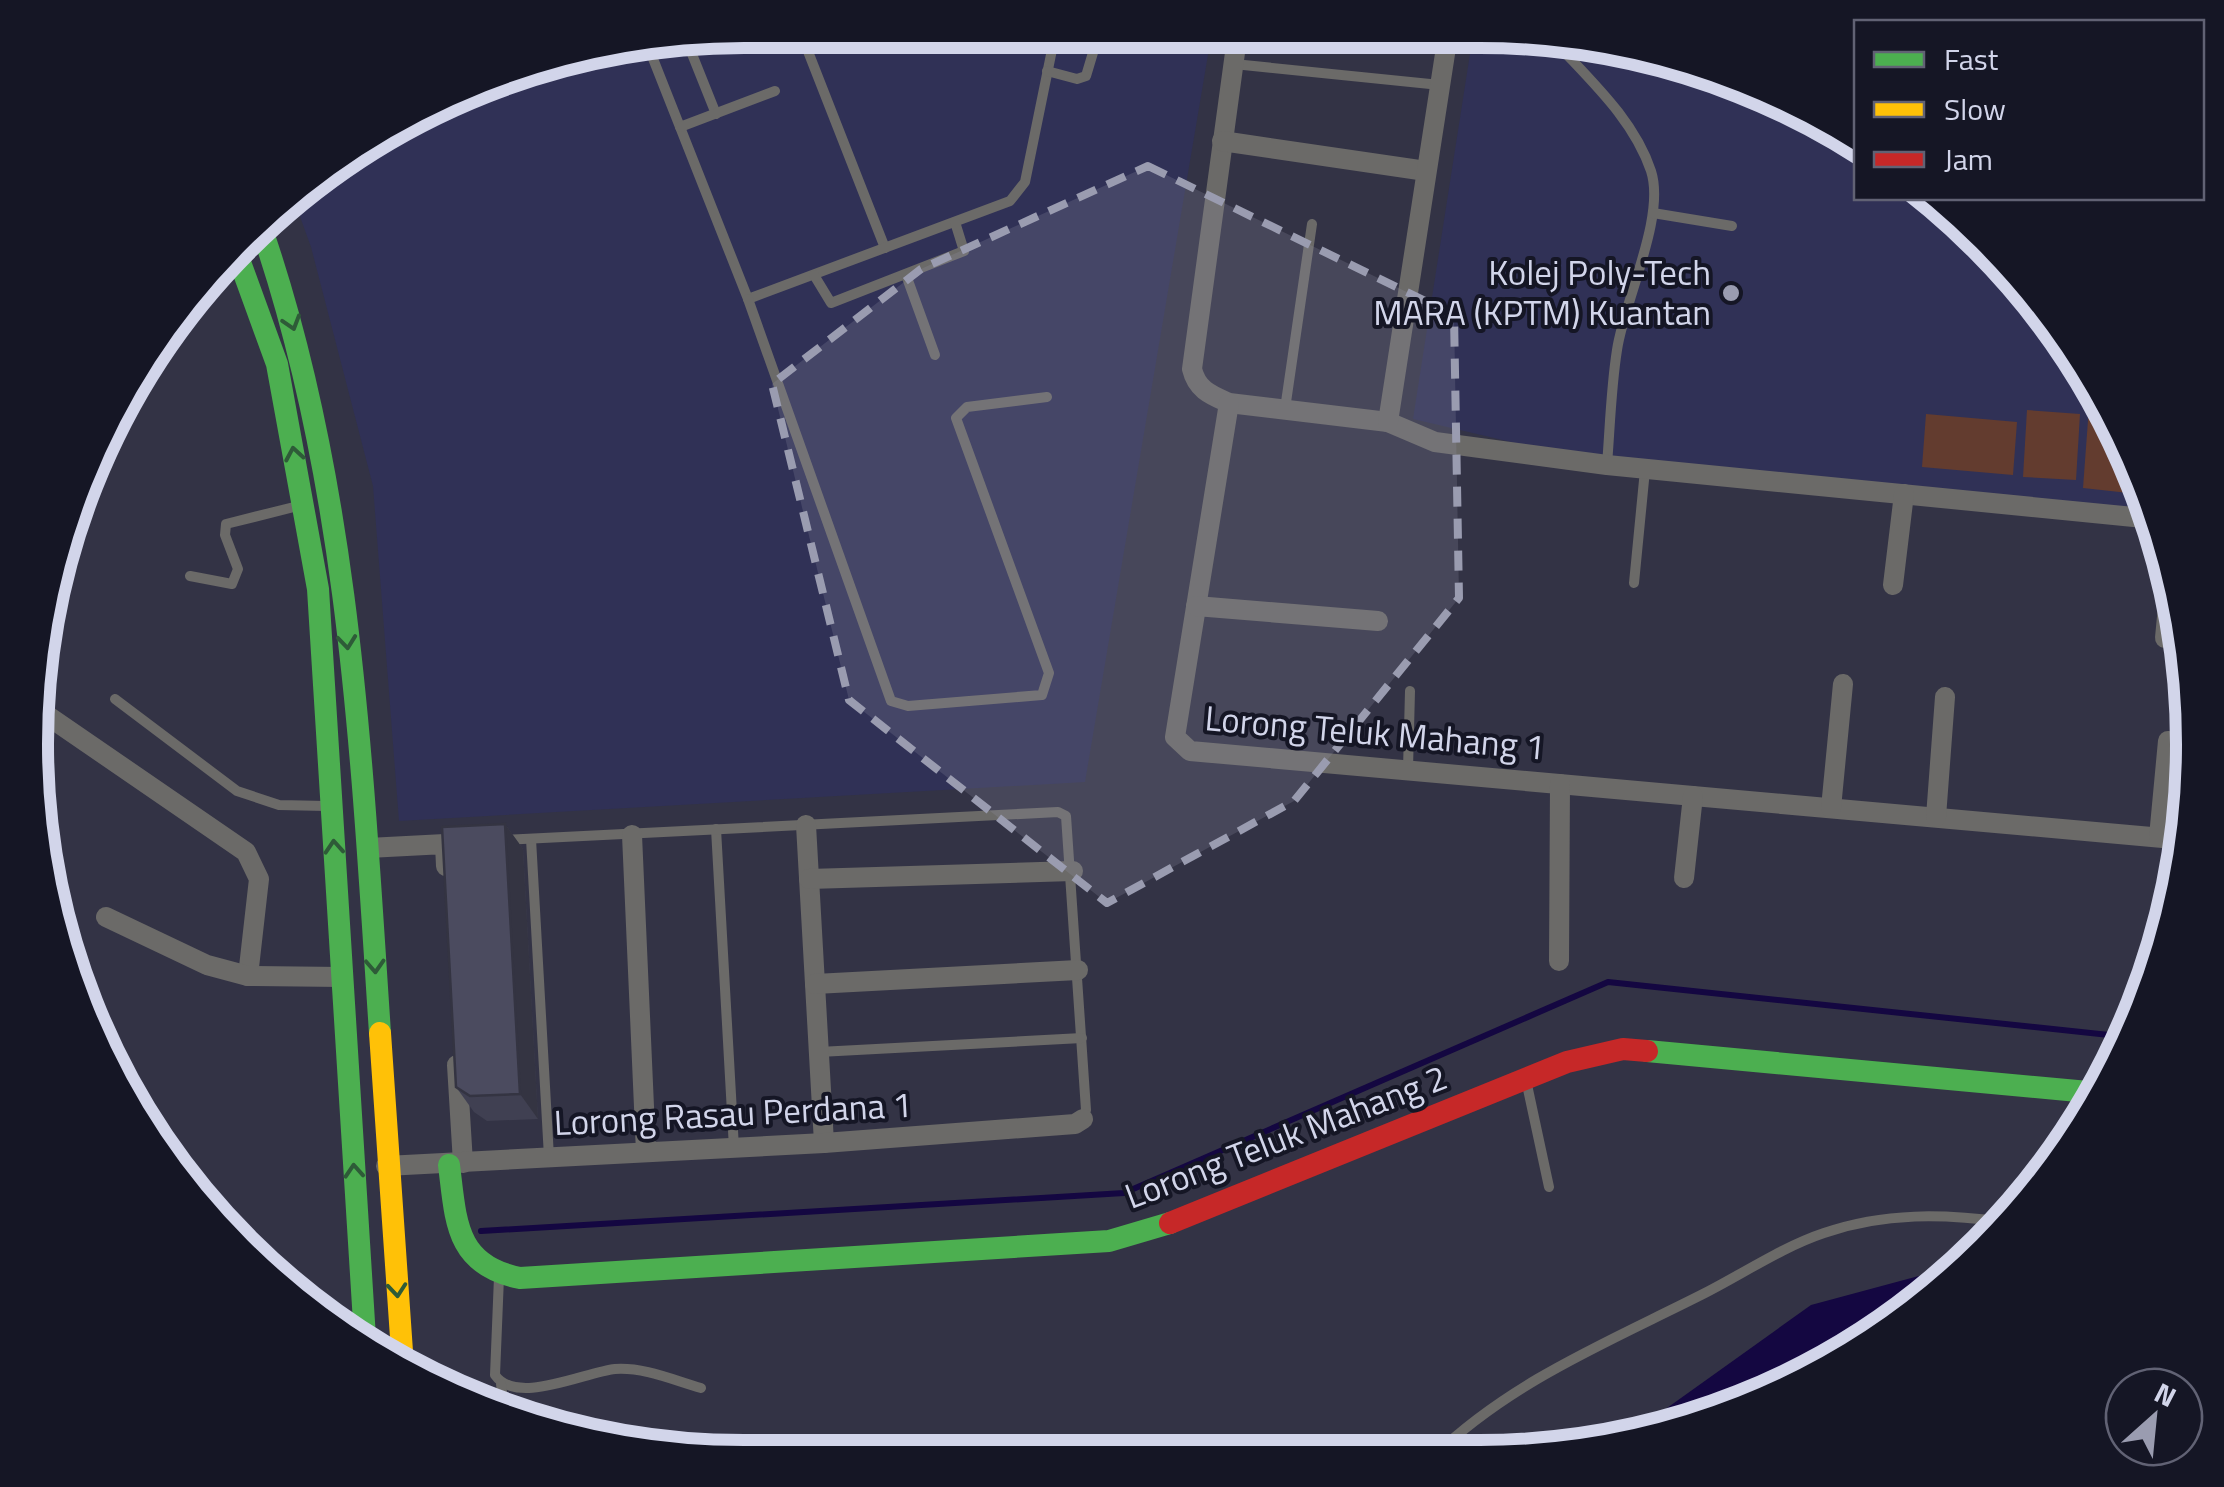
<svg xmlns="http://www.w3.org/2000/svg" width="2224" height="1487" font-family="'Titillium Web',sans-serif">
	<rect width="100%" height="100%" fill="#333345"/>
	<g fill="#303156">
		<path d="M744,30L1211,37L1085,782L399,821L373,486L311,247L294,200L347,151L515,68Z"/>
		<path d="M1472,41L1619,44L1797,104L1856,147V198H1927L1985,239L2073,347L2139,470L2153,514L1558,453L1413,419Z"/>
	</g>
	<g fill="#633c2f">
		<path d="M2091,380L2139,470L2147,495L2083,488Z"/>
		<path d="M2027,410L2080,414L2076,480L2023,477Z"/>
		<path d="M1926,414L2017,422L2013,475L1922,467Z"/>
	</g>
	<path fill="#140741" d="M1967,1263L1877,1336L1754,1402L1618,1443L1811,1305Z"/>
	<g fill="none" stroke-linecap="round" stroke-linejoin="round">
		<path stroke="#140741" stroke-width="6" d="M481,1231L1124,1193L1608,982L2128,1037"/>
		<g stroke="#6b6a68" stroke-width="10">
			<path d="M800,31L885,248"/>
			<path d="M686,39L716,114"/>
			<path d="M1556,43C1592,82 1634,120 1651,171C1666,217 1624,301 1617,350C1611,388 1610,427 1607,465"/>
			<path d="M648,46L748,299L1010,201L1025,182L1055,35"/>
			<path d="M1234,64L1440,85"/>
			<path d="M1047,71L1077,79L1086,76L1098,36"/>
			<path d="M680,127L775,91"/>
			<path d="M1653,213L1732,226"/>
			<path d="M814,275L831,303L964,251L955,222"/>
			<path d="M906,275L935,355"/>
			<path d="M748,299L891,701L908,706L1042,695L1049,673L956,418L967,407L1047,397"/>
			<path d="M1285,409L1312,224"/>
			<path d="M190,576L232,584L238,569L225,535L226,524L298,506"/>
			<path d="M1634,583L1645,470"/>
			<path d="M115,699L237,791L279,805L326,806"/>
			<path d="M1408,769L1410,691"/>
			<path d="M716,829L734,1148"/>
			<path d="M531,839L549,1157"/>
			<path d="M505,840L1058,812L1066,816L1086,1110L1083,1119"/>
			<path d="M819,1052L1082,1038"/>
			<path d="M1526,1080L1549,1187"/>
			<path d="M499,1277L495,1375C516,1406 585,1372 615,1369C644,1367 673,1380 701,1388"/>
			<path d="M501,1384L504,1409"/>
			<path d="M1434,1456C1510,1382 1608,1342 1701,1295C1741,1275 1782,1247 1824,1233C1885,1212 1944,1214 2006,1222"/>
		</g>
		<g stroke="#6b6a68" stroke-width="20">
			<path d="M1237,38L1192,369C1197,390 1211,395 1229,403L1388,422L1435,442L1607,465L2154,519"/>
			<path d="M1222,141L1426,171"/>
			<path d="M1229,403L1175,737L1190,751L2185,840"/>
			<path d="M1388,422L1447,41"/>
			<path d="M1893,585L1904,494"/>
			<path d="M1196,606L1378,621"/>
			<path d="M2165,638L2171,574"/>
			<path d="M32,705L246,852L259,879L248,976"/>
			<path d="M1831,808L1843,684"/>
			<path d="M1936,817L1945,697"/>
			<path d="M806,825L824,1143"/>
			<path d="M632,835L646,1152"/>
			<path d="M2159,837L2168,741"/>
			<path d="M368,848L445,844L446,866"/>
			<path d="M1684,878L1693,796"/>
			<path d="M809,879L1073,871"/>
			<path d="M106,917L207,965L248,976L342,977"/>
			<path d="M1559,961L1560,784"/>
			<path d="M815,984L1078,970"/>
			<path d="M457,1065L463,1163"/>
			<path d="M386,1166L824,1143L1075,1124L1083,1119"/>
		</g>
		<g stroke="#4caf50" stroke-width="22">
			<path d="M262,230C350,487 362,764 380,1033"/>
			<path d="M237,254L277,364L318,589L365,1338"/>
			<path d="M1647,1051L2099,1093"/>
			<path d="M449,1165C456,1221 455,1265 520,1278L1109,1241L1170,1223"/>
		</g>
		<path stroke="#ffc107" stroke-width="22" d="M380,1033L403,1366"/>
		<path stroke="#c62828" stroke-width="22" d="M1170,1223L1567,1062L1623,1049L1647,1051"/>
	</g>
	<path fill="#404052" d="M505,824L523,849L538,1119L487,1121L474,1112L456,1087Z"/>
	<path fill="#343442" d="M505,824L523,849L538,1119L520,1094Z"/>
	<path fill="#4b4b5f" stroke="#343442" stroke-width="2.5" d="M505,824L520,1094L470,1096L456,1087L442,827Z"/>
	<defs><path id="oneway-chevron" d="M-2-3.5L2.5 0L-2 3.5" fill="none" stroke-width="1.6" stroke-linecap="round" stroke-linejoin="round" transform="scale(2.5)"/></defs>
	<g stroke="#2e5b38">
		<use href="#oneway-chevron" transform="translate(292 323) rotate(73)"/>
		<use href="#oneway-chevron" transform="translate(294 454) rotate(-100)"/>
		<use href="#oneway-chevron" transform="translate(347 642) rotate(84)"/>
		<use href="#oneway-chevron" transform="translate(334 847) rotate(-94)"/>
		<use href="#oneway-chevron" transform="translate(375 966) rotate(87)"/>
		<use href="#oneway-chevron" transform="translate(354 1171) rotate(-94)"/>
		<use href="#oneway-chevron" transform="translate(397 1290) rotate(85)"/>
	</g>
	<path fill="#9a9cb0" fill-opacity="0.2" stroke="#9a9cb0" stroke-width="8" stroke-dasharray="20 12" stroke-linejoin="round" d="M1148,166L1454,315L1459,598L1294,801L1107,903L849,700L772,384L921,269Z"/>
	<circle fill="#9a9cb0" stroke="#151625" stroke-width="4" cx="1731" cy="293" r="10"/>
	<g text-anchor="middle" stroke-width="8" stroke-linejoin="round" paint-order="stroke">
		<g font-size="35" fill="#d2d5ea" stroke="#151625" text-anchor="end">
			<text x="1711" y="285">Kolej Poly-Tech<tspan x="1711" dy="40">MARA (KPTM) Kuantan</tspan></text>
		</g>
		<g font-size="35" fill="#d2d5ea" stroke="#151625">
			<text transform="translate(1375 733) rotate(5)" y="12">Lorong Teluk Mahang 1</text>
			<text transform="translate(733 1114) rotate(-3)" y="12">Lorong Rasau Perdana 1</text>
			<text transform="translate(1286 1137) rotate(-21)" y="12">Lorong Teluk Mahang 2</text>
		</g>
	</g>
	<path d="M0 0H2224V1487H0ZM744 48H1480A696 696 0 0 1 2176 744V744A696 696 0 0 1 1480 1440H744A696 696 0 0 1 48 744V744A696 696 0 0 1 744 48Z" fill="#151625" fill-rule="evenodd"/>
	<path fill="none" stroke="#d2d5ea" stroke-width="12" d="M744 48H1480A696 696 0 0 1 2176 744V744A696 696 0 0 1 1480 1440H744A696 696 0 0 1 48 744V744A696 696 0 0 1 744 48Z"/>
	<rect x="1854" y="20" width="350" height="180" fill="#151625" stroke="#616274" stroke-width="2.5"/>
	<rect x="1874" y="52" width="50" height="15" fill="#4caf50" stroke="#616274" stroke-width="2.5"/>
	<text x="1944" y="70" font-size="30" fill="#d2d5ea">Fast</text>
	<rect x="1874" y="102" width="50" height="15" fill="#ffc107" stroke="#616274" stroke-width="2.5"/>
	<text x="1944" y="120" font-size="30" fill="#d2d5ea">Slow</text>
	<rect x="1874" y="152" width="50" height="15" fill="#c62828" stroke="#616274" stroke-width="2.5"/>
	<text x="1944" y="170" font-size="30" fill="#d2d5ea">Jam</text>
	<g transform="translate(2154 1417) rotate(27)"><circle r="48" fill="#151625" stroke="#616274" stroke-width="2.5"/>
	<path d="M0-8L18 38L0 25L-18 38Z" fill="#9a9cb0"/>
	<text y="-15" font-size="28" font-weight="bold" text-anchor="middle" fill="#d2d5ea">N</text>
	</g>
</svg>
